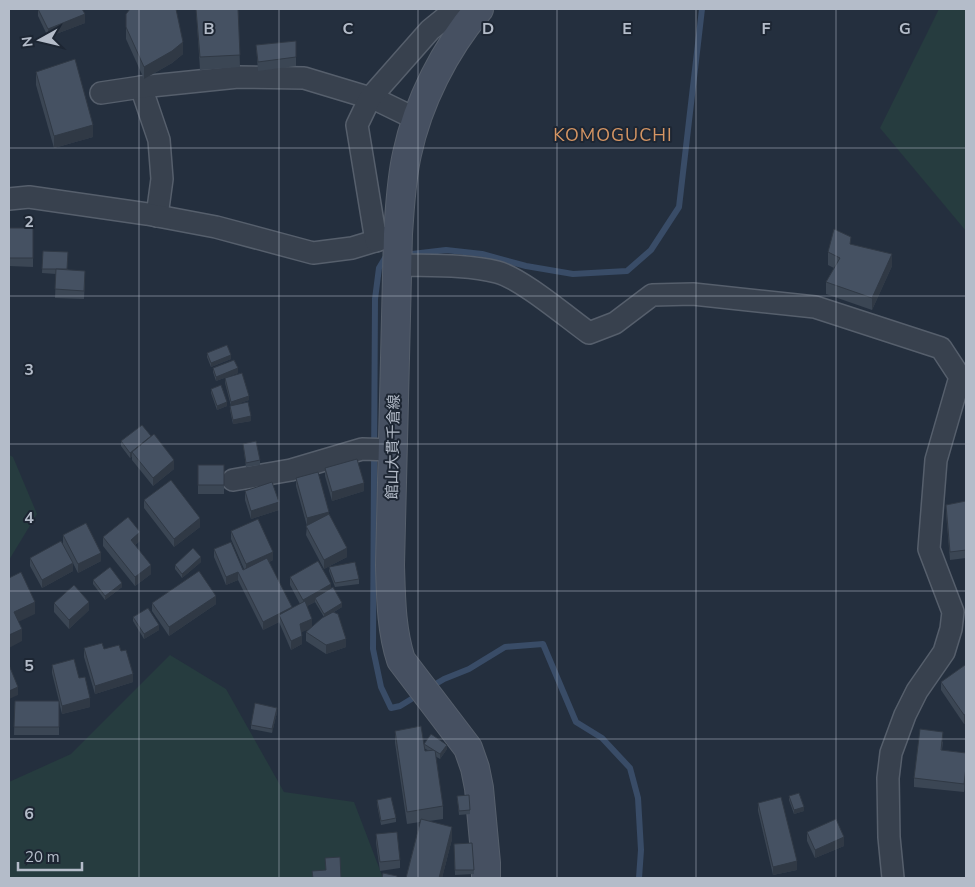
<svg xmlns="http://www.w3.org/2000/svg" width="975" height="887" font-family="'Nunito Sans','Noto Sans JP',sans-serif">
	<rect width="100%" height="100%" fill="#242f3e"/>
	<g fill="#263c3f">
		<path d="M939,9H966V231L880,128Z"/>
		<path d="M9,455L13,457L37,514L9,560Z"/>
		<path d="M170,655L226,689L284,792L354,802L383,878H9V782L71,754Z"/>
	</g>
	<g fill="none" stroke-linecap="round" stroke-linejoin="round">
		<g stroke="#394c67" stroke-width="6">
			<path d="M412,254L446,250L482,254L526,266L573,274L627,271L651,250L679,207L702,9"/>
			<path d="M385,258L379,268L375,299L373,649L381,687L391,708L400,706L418,695"/>
			<path d="M429,688L444,679L469,669L505,647L543,644L576,722L602,738L630,768L638,798L641,850L639,878"/>
		</g>
		<g stroke="#565f6c" stroke-width="24">
			<g id="minor">
				<path d="M141,87L159,140L162,179L157,216"/>
				<path d="M101,93L141,87L238,77L304,78L377,100L416,119"/>
				<path d="M9,199L29,197L147,214L216,227L313,253L352,248L398,234"/>
				<path d="M376,241L357,125L370,98L430,30L456,9"/>
				<path d="M397,265C430,266 465,264 497,272C521,278 568,318 589,333L615,323L652,295L693,294L815,307L941,348L960,377L936,460L929,549L953,612L951,629L944,652L917,691L905,715L891,753L888,778L889,837L893,878"/>
				<path d="M233,480L291,470L362,449L393,450"/>
			</g>
		</g>
		<g stroke="#565f6c" stroke-width="30">
			<path id="secondary" d="M479,9C445,49 418,102 407,154C401,180 400,208 398,234L390,565C391,597 391,629 401,660L468,748L475,768L479,788L486,863V878"/>
		</g>
		<use href="#minor" stroke="#38414e" stroke-width="21"/>
		<use href="#secondary" stroke="#465061" stroke-width="28"/>
	</g>
	<g fill="#3b4654" fill-rule="evenodd">
		<path d="M38,9H82L85,23L48,37L38,16Z"/>
		<path d="M196,9H238L240,67L200,70Z"/>
		<path d="M126,14L183,54L172,63L144,79L126,39Z"/>
		<path d="M296,41V66L258,71L256,45Z"/>
		<path d="M36,72L93,137L54,148L36,85Z"/>
		<path d="M9,228H33V267L9,266Z"/>
		<path d="M851,244L892,266L872,310L826,294V282L834,268L828,265V252Z"/>
		<path d="M43,251L67,269L85,279L84,299L55,298L56,274L42,273Z"/>
		<path d="M207,353L231,359L211,367L207,357Z"/>
		<path d="M213,368L238,373L216,381L213,372Z"/>
		<path d="M225,378L249,400L231,406L251,421L233,424L230,410V406H231L225,383Z"/>
		<path d="M211,389L227,406L217,410L211,393Z"/>
		<path d="M151,436L174,469L153,486L132,460V456L130,458L121,446V441Z"/>
		<path d="M243,444L260,460V465L246,467Z"/>
		<rect x="198" y="465" width="26" height="29"/>
		<path d="M325,468L364,491L332,501L325,476Z"/>
		<path d="M296,478L329,514L347,557L324,569L306,535L307,526L296,486Z"/>
		<path d="M245,491L279,510L251,519L245,500Z"/>
		<path d="M144,500L200,527L174,547L144,508Z"/>
		<path d="M966,501V558L950,560L946,513V505Z"/>
		<path d="M231,531L273,560L269,562L292,608L300,604L290,585V577L331,589L342,607L334,612L346,647L326,654L306,641V632L311,628L301,632L302,644L291,650L279,622L263,630L238,580L226,585L214,557V549L243,570L244,569L231,539ZM315,602L324,617L312,627L307,606Z"/>
		<path d="M63,535L101,561L78,573L73,563V571L42,588L30,566V558L63,544Z"/>
		<path d="M103,537L140,541L135,545L151,574L135,586L103,546Z"/>
		<path d="M201,562L182,578L175,569V565Z"/>
		<path d="M329,567L359,579V584L335,587L329,571Z"/>
		<path d="M93,580L122,587L105,600L93,584Z"/>
		<path d="M54,603L89,610L69,629L54,612Z"/>
		<path d="M152,603L216,604L169,636L152,611Z"/>
		<path d="M133,617L159,630L144,639L133,621Z"/>
		<path d="M84,648L121,651L133,682L95,694L84,657Z"/>
		<path d="M52,665L79,678L90,707L62,714L59,702V735H14L15,701H59L52,673Z"/>
		<path d="M966,667V722L964,724L941,690V682Z"/>
		<path d="M277,712L272,733L251,729V725Z"/>
		<path d="M395,731L425,751H429L424,748V744L447,749L440,759L435,756L443,806V819L429,821L452,839L442,878H406L420,822L407,824L395,743Z"/>
		<path d="M943,741L942,750L966,753V776L964,792L914,787V778Z"/>
		<path d="M457,796L470,810V814L459,815Z"/>
		<path d="M789,796L804,811L794,814L789,800Z"/>
		<path d="M377,800L396,818V822L381,825L377,804Z"/>
		<path d="M758,803L797,870L773,875L758,811Z"/>
		<path d="M807,832L844,846L815,858L807,841Z"/>
		<path d="M376,834L400,860V868L380,871L376,843Z"/>
		<path d="M472,843L474,874L455,875L454,844Z"/>
	</g>
	<g fill="#303945">
		<path d="M85,14V23L48,37V29Z"/>
		<path d="M183,42V54L172,63L144,79V67Z"/>
		<path d="M93,125V137L54,148V136Z"/>
		<path d="M892,254V266L872,310V298Z"/>
		<path d="M231,355V359L211,367V363Z"/>
		<path d="M238,368V373L216,381V377Z"/>
		<path d="M249,396V400L231,406V402Z"/>
		<path d="M227,402V406L217,410V406Z"/>
		<path d="M251,416V421L233,424V420Z"/>
		<path d="M152,437L132,452V456L130,458V453Z"/>
		<path d="M174,460V469L153,486V478Z"/>
		<path d="M364,483V491L332,501V492Z"/>
		<path d="M279,502V510L251,519V511Z"/>
		<path d="M329,512V521L307,527V518Z"/>
		<path d="M200,518V527L174,547V539Z"/>
		<path d="M140,532V541L131,548V540Z"/>
		<path d="M347,548V557L324,569V560Z"/>
		<path d="M273,552V560L246,572V564Z"/>
		<path d="M101,553V561L78,573V564Z"/>
		<path d="M201,557V562L182,578V574Z"/>
		<path d="M73,563V571L42,588V580Z"/>
		<path d="M151,565V574L135,586V577Z"/>
		<path d="M238,572V580L226,585V577Z"/>
		<path d="M122,583V587L105,600V596Z"/>
		<path d="M331,584V593L315,598V602L303,608V600Z"/>
		<path d="M216,596V604L169,636V627Z"/>
		<path d="M35,602V614L14,624V612Z"/>
		<path d="M89,602V610L69,629V620Z"/>
		<path d="M342,603V607L324,618V614Z"/>
		<path d="M292,607V616L279,615V622L263,630V622Z"/>
		<path d="M312,619V628L300,633V624Z"/>
		<path d="M159,625V630L144,639V634Z"/>
		<path d="M22,629V641L9,648V635Z"/>
		<path d="M302,636V644L291,650V641Z"/>
		<path d="M346,639V647L326,654V645Z"/>
		<path d="M133,674V682L95,694V686Z"/>
		<path d="M18,687V695L9,699V691Z"/>
		<path d="M90,698V707L62,714V706Z"/>
		<path d="M277,708V712L272,733V729Z"/>
		<path d="M966,714V722L964,724V715Z"/>
		<path d="M447,745V749L440,759V754Z"/>
		<path d="M966,767V776L964,792V784Z"/>
		<path d="M804,807V811L794,814V810Z"/>
		<path d="M452,827V839L442,878H439Z"/>
		<path d="M844,837V846L815,858V850Z"/>
		<path d="M797,861V870L773,875V867Z"/>
	</g>
	<g fill="#455162" stroke="#303945">
		<path d="M38,9H82L85,14L48,29Z"/>
		<path d="M130,9H176L183,42L172,51L144,67L126,27V14Z"/>
		<path d="M196,9H238L240,55L200,57Z"/>
		<path d="M296,41V57L258,62L256,45Z"/>
		<path d="M75,59L93,125L54,136L36,72Z"/>
		<rect x="9" y="228" width="24" height="30"/>
		<path d="M834,229L851,237L850,244L892,254L872,298L826,282L840,258L828,252Z"/>
		<path d="M43,251L68,252L67,269H42Z"/>
		<path d="M56,269L85,271L84,291L55,289Z"/>
		<path d="M227,345L231,355L211,363L207,353Z"/>
		<path d="M234,360L238,368L216,377L213,368Z"/>
		<path d="M242,373L249,396L231,402L225,378Z"/>
		<path d="M221,385L227,402L217,406L211,389Z"/>
		<path d="M248,402L251,416L233,420L230,406Z"/>
		<path d="M142,425L151,436L130,453L121,441Z"/>
		<path d="M154,434L174,460L153,478L132,452Z"/>
		<path d="M256,441L260,460L246,463L243,444Z"/>
		<path d="M357,459L364,483L332,492L325,468Z"/>
		<rect x="198" y="465" width="26" height="20"/>
		<path d="M318,472L329,512L307,518L296,478Z"/>
		<path d="M171,480L200,518L174,539L144,500Z"/>
		<path d="M272,482L279,502L251,511L245,491Z"/>
		<path d="M966,501V550L950,552L946,505Z"/>
		<path d="M329,514L347,548L324,560L306,526Z"/>
		<path d="M128,517L140,532L131,540L151,565L135,577L103,537Z"/>
		<path d="M258,519L273,552L246,564L231,531Z"/>
		<path d="M86,523L101,553L78,564L63,535Z"/>
		<path d="M61,541L73,563L42,580L30,558Z"/>
		<path d="M231,542L243,570L267,558L292,607L263,622L238,572L226,577L214,549Z"/>
		<path d="M193,548L201,557L182,574L175,565Z"/>
		<path d="M318,561L331,584L303,600L290,577Z"/>
		<path d="M355,562L359,579L335,583L329,567Z"/>
		<path d="M110,567L122,583L105,596L93,580Z"/>
		<path d="M199,571L216,596L169,627L152,603Z"/>
		<path d="M21,572L35,602L14,612L22,629L9,635V578Z"/>
		<path d="M74,585L89,602L69,620L54,603Z"/>
		<path d="M333,587L342,603L324,614L315,598Z"/>
		<path d="M305,601L312,619L300,624L302,636L291,641L279,615Z"/>
		<path d="M148,608L159,625L144,634L133,617Z"/>
		<path d="M333,612L338,614L346,639L326,645L306,632L322,618Z"/>
		<path d="M102,643L104,649L119,645L121,651L126,650L133,674L95,686L84,648Z"/>
		<path d="M74,659L79,678L85,677L90,698L62,706L52,665Z"/>
		<path d="M9,665L18,687L9,691Z"/>
		<path d="M965,665L966,667V714L964,715L941,682Z"/>
		<path d="M15,701H59V727H14Z"/>
		<path d="M255,703L277,708L272,729L251,725Z"/>
		<path d="M421,726L425,751L435,750L443,806L407,812L395,731Z"/>
		<path d="M920,729L943,732L941,750L966,753V767L964,784L914,778Z"/>
		<path d="M431,734L447,745L440,754L424,744Z"/>
		<path d="M799,793L804,807L794,810L789,796Z"/>
		<path d="M469,795L470,810L459,811L457,796Z"/>
		<path d="M391,797L396,818L381,821L377,800Z"/>
		<path d="M781,797L797,861L773,867L758,803Z"/>
		<path d="M421,819L452,827L439,878H406Z"/>
		<path d="M836,819L844,837L815,850L807,832Z"/>
		<path d="M397,832L400,860L380,862L376,834Z"/>
		<path d="M472,843L474,870H455L454,844Z"/>
		<path d="M340,857L341,878H313L312,871L326,870L325,858Z"/>
		<path d="M383,873L397,876V878H382Z"/>
	</g>
	<path fill="none" stroke="#b4bcc9" stroke-width="1" stroke-opacity="0.55" d="M139,9V878M279,9V878M418,9V878M557,9V878M696,9V878M836,9V878M9,148H966M9,296H966M9,444H966M9,591H966M9,739H966"/>
	<g text-anchor="middle" stroke-width="4" stroke-linejoin="round" paint-order="stroke">
		<g font-size="15" fill="#b4bcc9" stroke="#1d2633">
			<text transform="translate(393 447) rotate(-89)" y="5">館山大貫千倉線</text>
		</g>
		<g font-size="18" letter-spacing="1" fill="#d59563" stroke="#1d2633">
			<text x="613" y="141">KOMOGUCHI</text>
		</g>
	</g>
	<g font-size="16" text-anchor="middle" font-weight="bold" fill="#b4bcc9" stroke="#1d2633" stroke-width="4" stroke-linejoin="round" paint-order="stroke">
		<text x="209" y="34">B</text>
		<text x="348" y="34">C</text>
		<text x="488" y="34">D</text>
		<text x="627" y="34">E</text>
		<text x="766" y="34">F</text>
		<text x="905" y="34">G</text>
		<text x="29" y="227">2</text>
		<text x="29" y="375">3</text>
		<text x="29" y="523">4</text>
		<text x="29" y="671">5</text>
		<text x="29" y="819">6</text>
	</g>
	<rect width="975" height="887" fill="none" stroke="#b4bcc9" stroke-width="20"/>
	<g transform="translate(40 40) rotate(262)" stroke="#1d2633" stroke-width="4" paint-order="stroke">
	<path d="M0-4L9 19L0 12L-9 19Z" fill="#b4bcc9"/>
	<text y="-8" font-size="14" font-weight="bold" text-anchor="middle" fill="#b4bcc9">N</text>
	</g>
	<path d="M18 862v8h64v-8" fill="none" stroke="#b4bcc9" stroke-width="2.5"/>
	<text x="25" y="862" font-size="15" fill="#b4bcc9" stroke="#1d2633" stroke-width="4" paint-order="stroke">20 m</text>
</svg>
